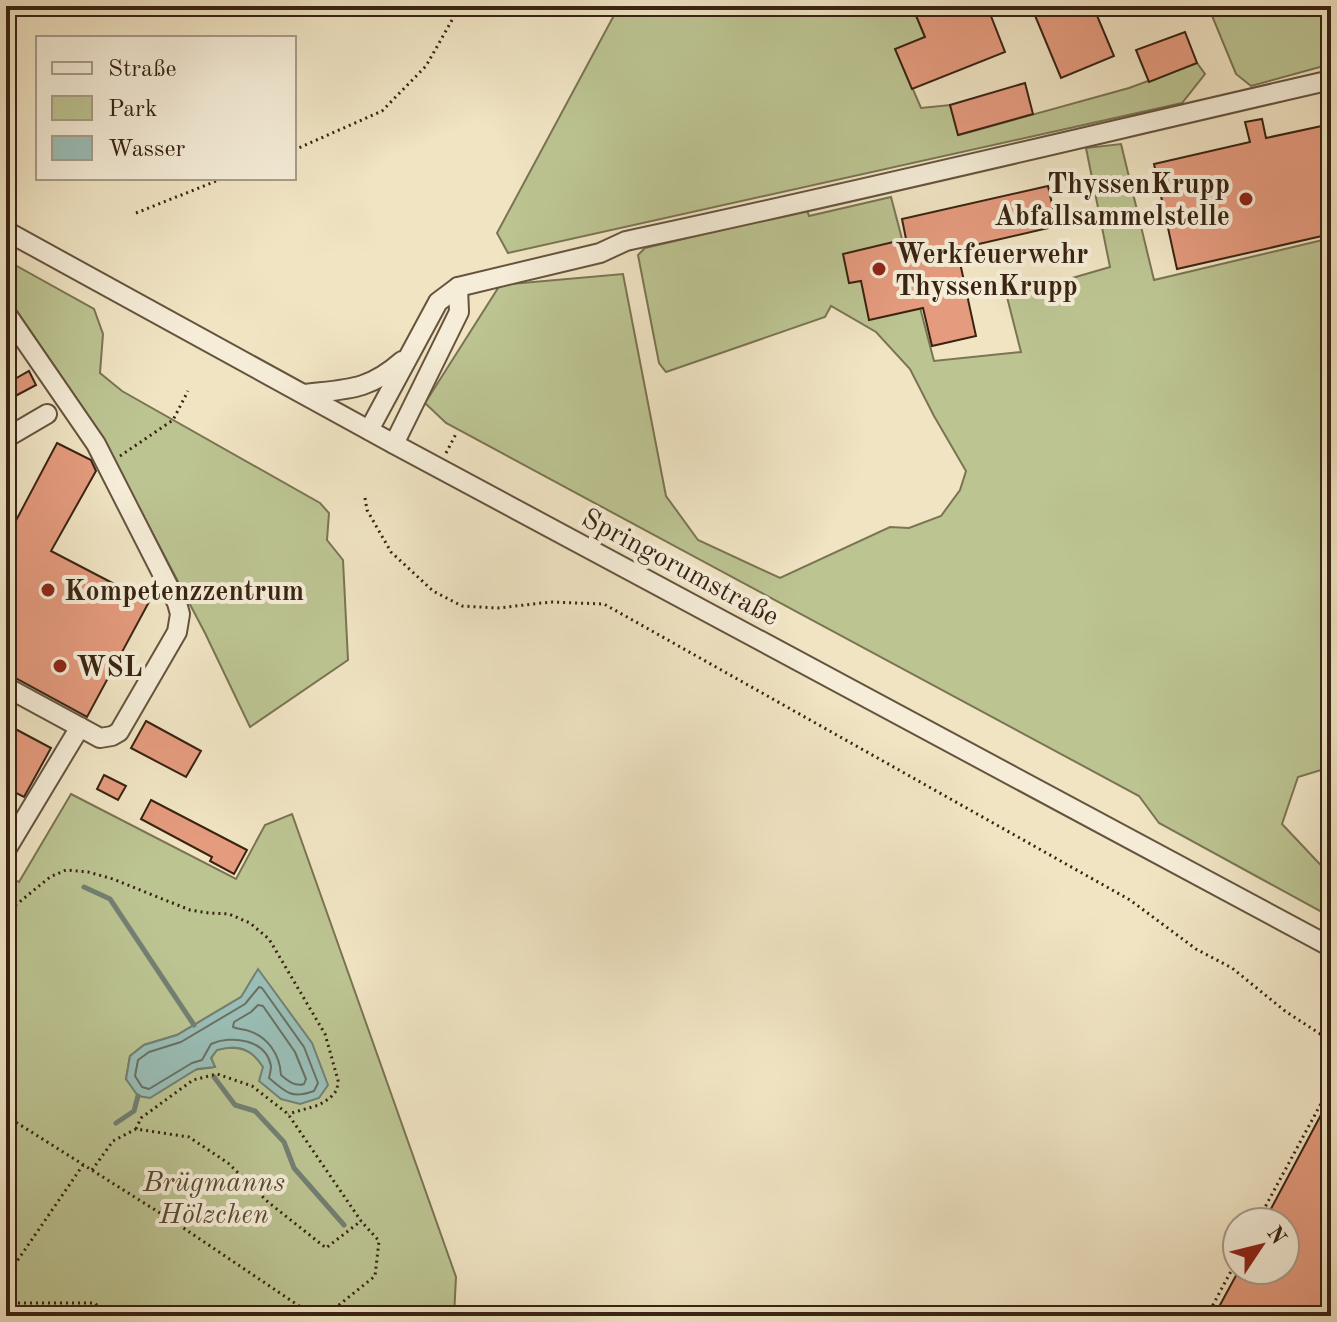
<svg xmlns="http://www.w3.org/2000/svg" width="1337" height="1322" font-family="'Old Standard TT',serif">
	<rect width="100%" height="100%" fill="#f0e4c3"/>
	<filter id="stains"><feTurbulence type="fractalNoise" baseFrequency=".0025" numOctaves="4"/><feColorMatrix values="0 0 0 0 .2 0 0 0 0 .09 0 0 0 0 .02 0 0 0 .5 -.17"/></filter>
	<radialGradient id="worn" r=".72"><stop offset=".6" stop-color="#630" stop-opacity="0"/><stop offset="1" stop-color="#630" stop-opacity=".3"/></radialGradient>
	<g fill="#bcc492" stroke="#7a7452" stroke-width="2" fill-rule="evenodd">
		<path d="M619,6H912L925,37L896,50L921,108L950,105L959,135L1129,88L1197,63L1205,74L1182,103L508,253L497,233Z"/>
		<path d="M1208,6H1331V64L1251,86L1236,74Z"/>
		<path d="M1121,144L1154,280L1331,238V767L1298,777L1282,824L1331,876V917L1159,823L1139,796L446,423L425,403L500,285L623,274L666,496L698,540L780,578L890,527L909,528L941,516L960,490L966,471L934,416L910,369L876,332L831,306L825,317L666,372L659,363L638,255L645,248L807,210L809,216L891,197L934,361L1021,352L1007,297L1110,267L1086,148Z"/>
		<path d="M6,260L94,309L103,334L100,373L122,391L320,503L329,513L327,540L343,560L348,660L250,727L205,633L100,433L6,295Z"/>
		<path d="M71,794L236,879L265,825L292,814L456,1277L454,1316H6V876L19,882ZM241,997L281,1099C264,1070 257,1039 217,1050L211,1058L215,1067L126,1079L130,1056L144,1045L177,1035Z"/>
	</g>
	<path fill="#9abeb6" stroke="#738074" stroke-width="2" d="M258,969L312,1043L328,1085L319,1098L300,1104L281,1099L259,1081L263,1067C251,1048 238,1044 217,1050L211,1058L215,1067L197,1069L150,1098L138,1096L126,1079L130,1056L144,1045L177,1035L241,997Z"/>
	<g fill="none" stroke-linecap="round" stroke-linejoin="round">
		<g stroke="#697064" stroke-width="2">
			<path d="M259,987L262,988L304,1047L318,1083L314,1091C292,1099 286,1093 269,1078C270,1074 271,1070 271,1066C266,1039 231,1035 211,1044L202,1060L192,1063L149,1089L142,1087L135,1076L138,1060L149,1052L181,1042L245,1004Z"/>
			<path d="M258,1005L263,1006L295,1052L306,1079L304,1084C295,1087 288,1081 281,1075C280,1055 268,1036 246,1030C242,1029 237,1029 233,1027L234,1022L251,1012Z"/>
		</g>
		<g stroke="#738074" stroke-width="5">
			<path d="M84,887L110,899L194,1025"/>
			<path d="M214,1077L235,1105L255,1111L284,1142L294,1168L344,1225"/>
			<path d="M116,1123L134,1111L138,1096"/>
		</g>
	</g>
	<g fill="#e59b7e" stroke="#382312" stroke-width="2">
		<path d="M912,6H987L1005,52L912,89L895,49L925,37Z"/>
		<path d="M1031,6H1093L1114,56L1061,78Z"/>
		<path d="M1185,32L1197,63L1149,82L1136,50Z"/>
		<path d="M1025,83L1033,114L958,135L950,105Z"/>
		<path d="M1262,119L1266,138L1331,124V234L1177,269L1154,164L1250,142L1245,122Z"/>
		<path d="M1048,186L1057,226L957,249L976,336L932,346L923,308L869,320L861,281L849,283L843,254L906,239L902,219Z"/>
		<path d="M29,371L36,385L6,401V384Z"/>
		<path d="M57,443L91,460L96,471L51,551L149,602L87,717L6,673V527L11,530Z"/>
		<path d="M146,721L201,751L186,777L131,748Z"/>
		<path d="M6,724L51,748L24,797L6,788Z"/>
		<path d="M104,775L126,786L118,800L97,789Z"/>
		<path d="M151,800L247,850L234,874L210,861L212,857L141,819Z"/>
		<path d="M1331,1096V1316H1214L1239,1270H1285V1222H1264Z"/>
	</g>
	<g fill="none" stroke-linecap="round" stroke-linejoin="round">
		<g stroke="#66533e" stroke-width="22">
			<g id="minor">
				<path d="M6,231L394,444L1331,947"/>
				<path d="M6,313L96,444L177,603L180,614L177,632L119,732L112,736L100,738L6,687"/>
				<path d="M304,394C347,389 368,391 402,361"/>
				<path d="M369,430L438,302L458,287L600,253L626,241C862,191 1096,134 1331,80"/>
				<path d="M6,438L47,414"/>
				<path d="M394,444L459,312L458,287"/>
				<path d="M6,850L80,727"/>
			</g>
		</g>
		<g stroke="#382312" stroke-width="3" stroke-dasharray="2 4" stroke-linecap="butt">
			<path d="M810,6L814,7"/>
			<path d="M294,150L382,111L426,66L460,6"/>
			<path d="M136,213L224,178"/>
			<path d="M446,453L457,432"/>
			<path d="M120,456L173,420L188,391"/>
			<path d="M365,498L367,510L391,552L433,591L462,606L498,608L551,602L604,604L1130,900L1196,949L1232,968L1285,1011L1331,1041"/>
			<path d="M6,913L50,877L66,870L88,872L113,879L190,910L209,913L229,914L250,923L269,939L325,1034L338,1080L337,1090L330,1098L319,1105L288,1114"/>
			<path d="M6,1116L179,1225L314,1316"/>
			<path d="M136,1129L141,1118L193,1080L217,1074L252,1086L288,1114L361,1221L379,1241L375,1276L325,1316"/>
			<path d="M92,1170L113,1141L136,1129L189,1137L228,1163L268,1202L326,1248L361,1221"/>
			<path d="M1257,1222L1331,1085"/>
			<path d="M6,1274L13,1267L83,1165"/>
			<path d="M6,1303H95L106,1316"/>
			<path d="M1207,1316L1237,1260"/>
		</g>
		<use href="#minor" stroke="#f5edd8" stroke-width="18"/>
	</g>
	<g fill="#8f2418" stroke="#f5edd8" stroke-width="3">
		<circle cx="1246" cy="199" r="8"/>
		<circle cx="879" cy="269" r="8"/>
		<circle cx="48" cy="590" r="8"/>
		<circle cx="60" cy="666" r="8"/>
	</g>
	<g text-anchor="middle" stroke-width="8" stroke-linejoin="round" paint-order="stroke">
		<g font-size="28" font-weight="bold" fill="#382312" stroke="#f5edd8" text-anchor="start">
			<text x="1230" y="193" text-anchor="end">ThyssenKrupp<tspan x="1230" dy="32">Abfallsammelstelle</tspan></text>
			<text x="895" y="263">Werkfeuerwehr<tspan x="895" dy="32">ThyssenKrupp</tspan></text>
			<text x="64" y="600">Kompetenzzentrum</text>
			<text x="76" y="676">WSL</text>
		</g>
		<g font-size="28" fill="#382312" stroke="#f5edd8">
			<text transform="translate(681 566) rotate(28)" y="10">Springorumstraße</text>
		</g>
		<g font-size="28" font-style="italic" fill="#594b32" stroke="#f5edd8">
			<text x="214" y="1191">Brügmanns<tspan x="214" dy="32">Hölzchen</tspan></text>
		</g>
	</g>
	<rect width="1337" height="1322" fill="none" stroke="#f0e4c3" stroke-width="32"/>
	<rect x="8" y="8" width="1321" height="1306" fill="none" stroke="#382312" stroke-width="4"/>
	<rect x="16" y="16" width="1305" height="1290" fill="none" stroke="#382312" stroke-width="2"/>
	<rect x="36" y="36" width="260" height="144" fill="#f5edd8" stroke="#a99c89" stroke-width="2"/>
	<rect x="52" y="62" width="40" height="12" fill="#f5edd8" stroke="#a99c89" stroke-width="2"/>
	<text x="108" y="76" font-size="24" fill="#382312">Straße</text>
	<rect x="52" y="96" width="40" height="24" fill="#bcc492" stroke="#a99c89" stroke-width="2"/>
	<text x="108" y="116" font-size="24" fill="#382312">Park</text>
	<rect x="52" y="136" width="40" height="24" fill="#9abeb6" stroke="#a99c89" stroke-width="2"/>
	<text x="108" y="156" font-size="24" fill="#382312">Wasser</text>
	<g transform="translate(1261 1246) rotate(55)"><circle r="38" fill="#f5edd8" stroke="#a99c89" stroke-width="2"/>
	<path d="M0-6L14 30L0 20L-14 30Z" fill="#8f2418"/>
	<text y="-12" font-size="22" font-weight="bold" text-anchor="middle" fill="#382312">N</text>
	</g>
	<rect width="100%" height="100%" filter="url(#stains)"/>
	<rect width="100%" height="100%" fill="url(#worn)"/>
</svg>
